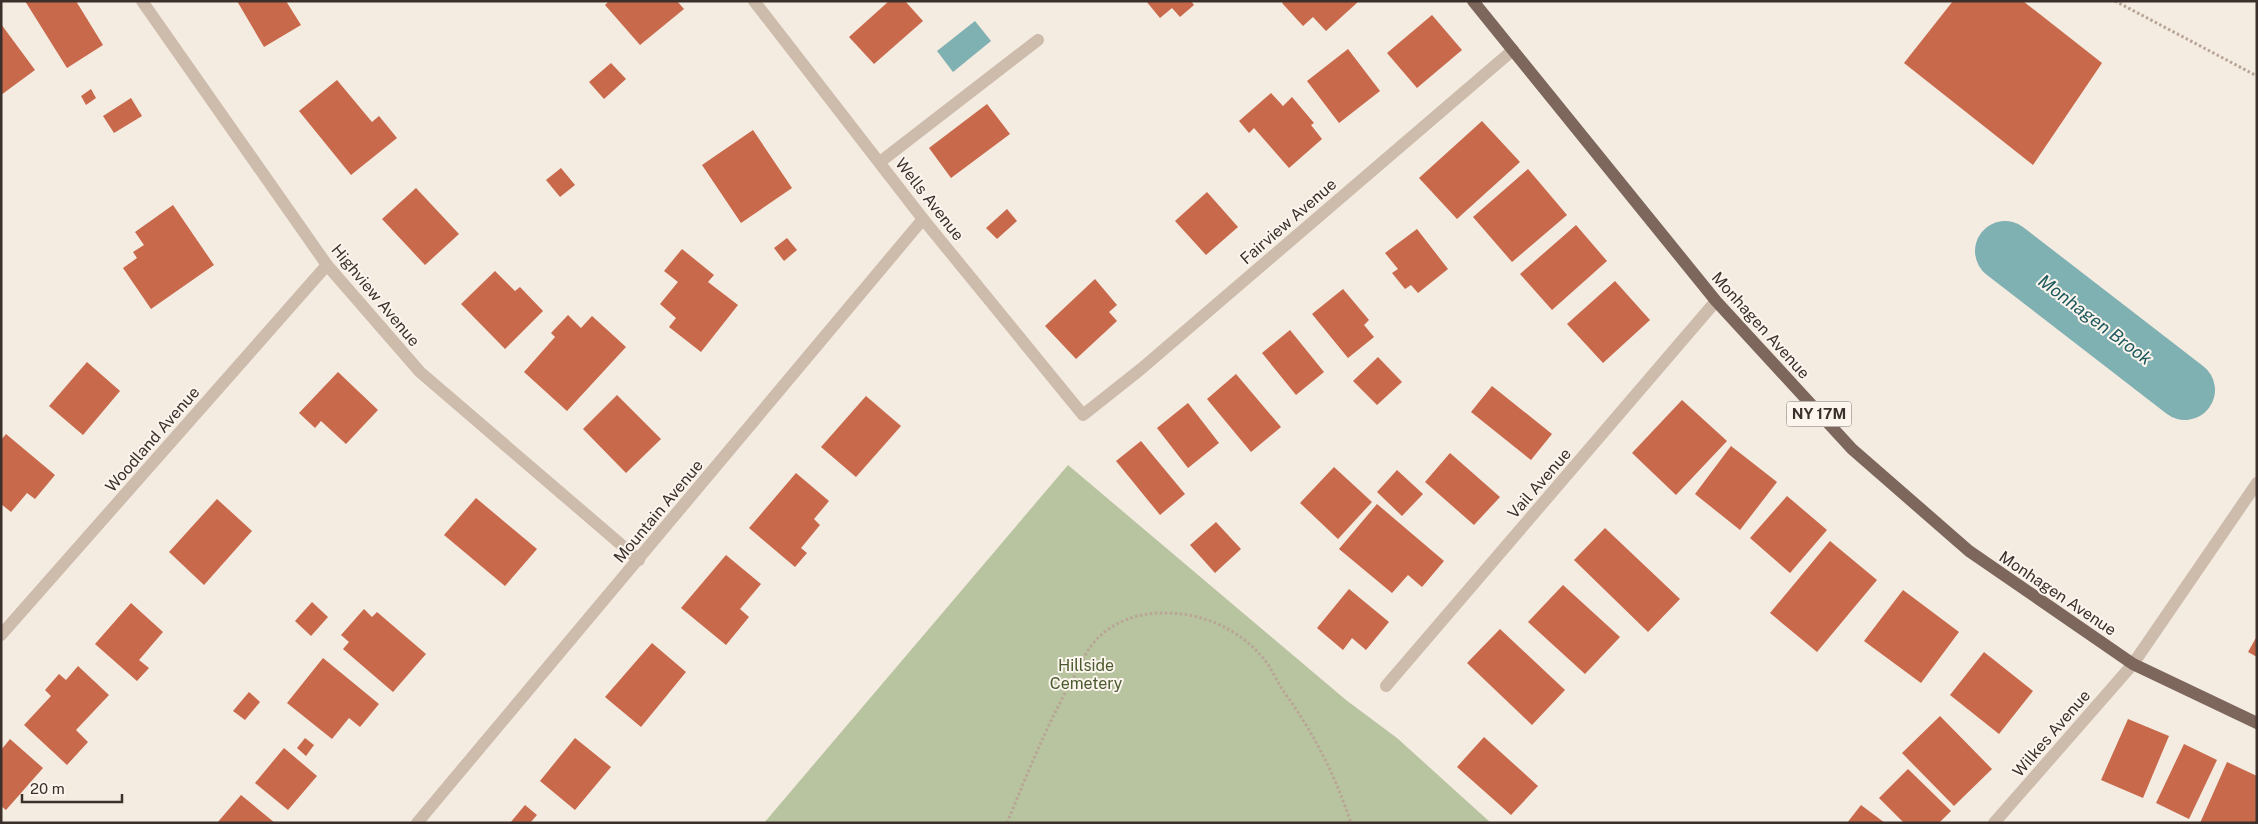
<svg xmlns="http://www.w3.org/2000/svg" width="2258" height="824" font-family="'Public Sans',sans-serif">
	<rect width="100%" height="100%" fill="#f4ebe1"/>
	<path fill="#b8c4a0" d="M1068,465L1346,700L1397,738L1491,823H764Z"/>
	<path fill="#7fb0b2" d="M975,21L991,41L953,72L937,51Z"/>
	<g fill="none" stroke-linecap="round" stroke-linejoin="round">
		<path stroke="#7fb0b2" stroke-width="60" d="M2005,251L2185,390"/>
	</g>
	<g fill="#c8694b">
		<path d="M25,1H76L103,45L67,68Z"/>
		<path d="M237,1H286L301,25L264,47Z"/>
		<path d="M609,1H677L684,9L640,45L605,5Z"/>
		<path d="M889,1H905L923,21L874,64L849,37Z"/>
		<path d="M1146,1H1191L1194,5L1180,17L1172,8L1160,18Z"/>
		<path d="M1284,1H1359L1326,31L1313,17L1303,26L1282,3Z"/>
		<path d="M1953,1H2023L2102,63L2033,165L1904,63Z"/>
		<path d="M1432,15L1462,50L1417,88L1387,53Z"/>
		<path d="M1,24L35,70L1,95Z"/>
		<path d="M1348,49L1380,91L1339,123L1307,81Z"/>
		<path d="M611,63L626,79L604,99L589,82Z"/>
		<path d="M337,80L372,122L379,116L397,138L351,175L299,111Z"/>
		<path d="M91,89L96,98L86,105L81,96Z"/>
		<path d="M1271,93L1283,106L1292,97L1314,123L1311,125L1322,139L1289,168L1254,128L1249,133L1239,121Z"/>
		<path d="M131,98L142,116L114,133L103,116Z"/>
		<path d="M987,104L1010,134L951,178L929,148Z"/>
		<path d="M1482,121L1520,162L1457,219L1419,178Z"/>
		<path d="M753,130L792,188L741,223L702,165Z"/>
		<path d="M561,168L575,185L560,197L546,180Z"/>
		<path d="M1528,169L1567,215L1512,262L1473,217Z"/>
		<path d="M416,188L459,234L425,265L382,219Z"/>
		<path d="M1207,192L1238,227L1206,255L1175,221Z"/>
		<path d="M173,205L214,265L151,309L123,268L137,258L133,252L144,245L135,232Z"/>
		<path d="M1007,209L1017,221L997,239L986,228Z"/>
		<path d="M1576,225L1607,261L1552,310L1520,274Z"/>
		<path d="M1417,229L1448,269L1418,293L1411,285L1405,289L1392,273L1398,269L1385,253Z"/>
		<path d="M787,238L797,250L784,261L774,248Z"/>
		<path d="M682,249L714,275L708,282L738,305L701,352L669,327L676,318L660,304L678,282L664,271Z"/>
		<path d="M495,271L515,291L520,287L543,311L505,349L461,304Z"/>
		<path d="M1095,279L1117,305L1109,312L1117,321L1076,359L1045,326Z"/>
		<path d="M1615,281L1650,320L1603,363L1567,324Z"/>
		<path d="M1343,289L1369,320L1364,325L1374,337L1348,358L1312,314Z"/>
		<path d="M568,315L581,328L592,316L626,347L567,411L524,372L555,337L551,333Z"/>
		<path d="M1290,330L1324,372L1296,395L1262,353Z"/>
		<path d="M1378,357L1402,382L1377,405L1353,381Z"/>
		<path d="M87,362L120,391L83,435L49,406Z"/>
		<path d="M338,372L378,410L346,444L321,421L315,428L299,413Z"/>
		<path d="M1236,374L1281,427L1251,452L1207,399Z"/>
		<path d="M1492,386L1552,434L1531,460L1471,412Z"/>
		<path d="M617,395L661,439L626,473L583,429Z"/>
		<path d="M866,396L901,426L856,477L821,447Z"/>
		<path d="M1682,400L1727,441L1676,495L1632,453Z"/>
		<path d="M1188,403L1219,443L1188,468L1157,428Z"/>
		<path d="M6,434L55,475L35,499L27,493L11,512L1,504V440Z"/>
		<path d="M1141,441L1185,494L1160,515L1116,461Z"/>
		<path d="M1731,446L1777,482L1740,530L1695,494Z"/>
		<path d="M1450,453L1500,497L1474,525L1425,482Z"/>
		<path d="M1334,467L1372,502L1338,539L1300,503Z"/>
		<path d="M1397,470L1423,494L1402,516L1377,492Z"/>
		<path d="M796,473L829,501L814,519L820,525L801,548L807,553L795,567L749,528Z"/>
		<path d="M1787,496L1827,530L1790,573L1750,538Z"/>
		<path d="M476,498L537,549L505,586L444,535Z"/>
		<path d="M217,499L252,531L204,585L169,552Z"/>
		<path d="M1377,504L1444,561L1422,587L1408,575L1392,593L1339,549Z"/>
		<path d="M1216,522L1241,549L1215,573L1190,545Z"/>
		<path d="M1605,528L1680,599L1648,632L1574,560Z"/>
		<path d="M1830,541L1877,580L1817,652L1770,613Z"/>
		<path d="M726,555L761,584L740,609L749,617L726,645L681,608Z"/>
		<path d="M1563,585L1620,637L1585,674L1528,622Z"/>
		<path d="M1349,589L1389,622L1366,650L1352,638L1343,650L1317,628Z"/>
		<path d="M1903,590L1959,632L1921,683L1864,641Z"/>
		<path d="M312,602L328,617L311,636L295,621Z"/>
		<path d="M131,603L163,632L139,660L149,668L137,681L95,644Z"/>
		<path d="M364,609L372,617L377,612L426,654L393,692L343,649L349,642L341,635Z"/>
		<path d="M1500,629L1565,690L1532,725L1467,663Z"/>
		<path d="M2257,636V657L2248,652Z"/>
		<path d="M652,643L686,672L641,727L605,697Z"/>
		<path d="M1984,652L2033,691L1999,734L1950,695Z"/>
		<path d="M323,658L379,704L360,727L349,718L332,739L287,703Z"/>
		<path d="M78,666L109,695L76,730L88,742L67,765L24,725L51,696L45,690L59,674L66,680Z"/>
		<path d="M249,692L260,702L245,720L233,711Z"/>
		<path d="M1940,716L1992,769L1954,806L1902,753Z"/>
		<path d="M2128,719L2169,736L2143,798L2101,780Z"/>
		<path d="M1484,737L1538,786L1511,815L1457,767Z"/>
		<path d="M305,738L314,745L306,756L297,748Z"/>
		<path d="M575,738L611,767L575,810L540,781Z"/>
		<path d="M10,739L43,768L6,810L1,806V750Z"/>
		<path d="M2184,744L2217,760L2189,819L2156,803Z"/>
		<path d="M284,748L317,776L288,810L255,783Z"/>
		<path d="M2227,762L2257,776V823H2200Z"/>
		<path d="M1908,769L1951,811L1939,823H1904L1879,798Z"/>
		<path d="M241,795L275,823H217Z"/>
		<path d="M525,805L537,815L530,823H510Z"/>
		<path d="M1861,805L1885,823H1847Z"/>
	</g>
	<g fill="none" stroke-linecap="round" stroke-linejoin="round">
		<g stroke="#b9a596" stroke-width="3" stroke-dasharray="2.5 2.5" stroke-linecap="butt">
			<path d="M2115,1L2257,76"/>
			<path d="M1007,823C1028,772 1048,722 1075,675C1082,661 1090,644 1102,634C1121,618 1145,612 1169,613C1207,614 1244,632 1267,663C1273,672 1278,683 1284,692C1314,733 1335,775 1351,823"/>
		</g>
		<g stroke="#cdbbac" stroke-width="12">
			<path d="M142,1L327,265L420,372L639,560"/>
			<path d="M754,1L923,219L1083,415L1141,369L1513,50"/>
			<path d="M880,162L1038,40"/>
			<path d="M1,635L327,265"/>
			<path d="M1386,686L1716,301"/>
			<path d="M417,823L923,219"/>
			<path d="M1994,823L2133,664L2257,483"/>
		</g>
		<path stroke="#7d675c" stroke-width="12" d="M1473,1L1716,301L1852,449L1969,551L2133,664L2257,723"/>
	</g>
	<g text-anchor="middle" stroke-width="4" stroke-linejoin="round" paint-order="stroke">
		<rect fill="#fbf5ee" stroke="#756b66" stroke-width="1" x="1786.5" y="401.5" width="65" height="25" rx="4"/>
		<g font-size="15" font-weight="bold" fill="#3b302b">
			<text x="1819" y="419">NY 17M</text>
		</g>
		<g font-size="16" fill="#3b302b" stroke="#fbf5ee">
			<text transform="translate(930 199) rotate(52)" y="6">Wells Avenue</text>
			<text transform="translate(1288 221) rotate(-41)" y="6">Fairview Avenue</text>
			<text transform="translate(376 295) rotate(50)" y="6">Highview Avenue</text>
			<text transform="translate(1761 325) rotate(48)" y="6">Monhagen Avenue</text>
			<text transform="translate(152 439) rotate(-49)" y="6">Woodland Avenue</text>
			<text transform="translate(1539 483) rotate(-49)" y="6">Vail Avenue</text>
			<text transform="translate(658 511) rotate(-50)" y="6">Mountain Avenue</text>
			<text transform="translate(2058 593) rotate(34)" y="6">Monhagen Avenue</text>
			<text transform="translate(2051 733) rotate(-49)" y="6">Wilkes Avenue</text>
		</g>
		<g font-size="16" fill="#4a5a2e" stroke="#fbf5ee">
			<text x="1086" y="671">Hillside<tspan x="1086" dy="18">Cemetery</tspan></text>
		</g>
		<g font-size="18" font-style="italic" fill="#1f5a5e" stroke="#fbf5ee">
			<text transform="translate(2095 320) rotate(37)" y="6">Monhagen Brook</text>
		</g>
	</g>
	<rect width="2258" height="824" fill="none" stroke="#3b302b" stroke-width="5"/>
	<path d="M22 794v8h100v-8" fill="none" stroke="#3b302b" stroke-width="2.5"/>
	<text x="30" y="794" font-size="15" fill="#3b302b" stroke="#fbf5ee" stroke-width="4" paint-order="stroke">20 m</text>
</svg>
